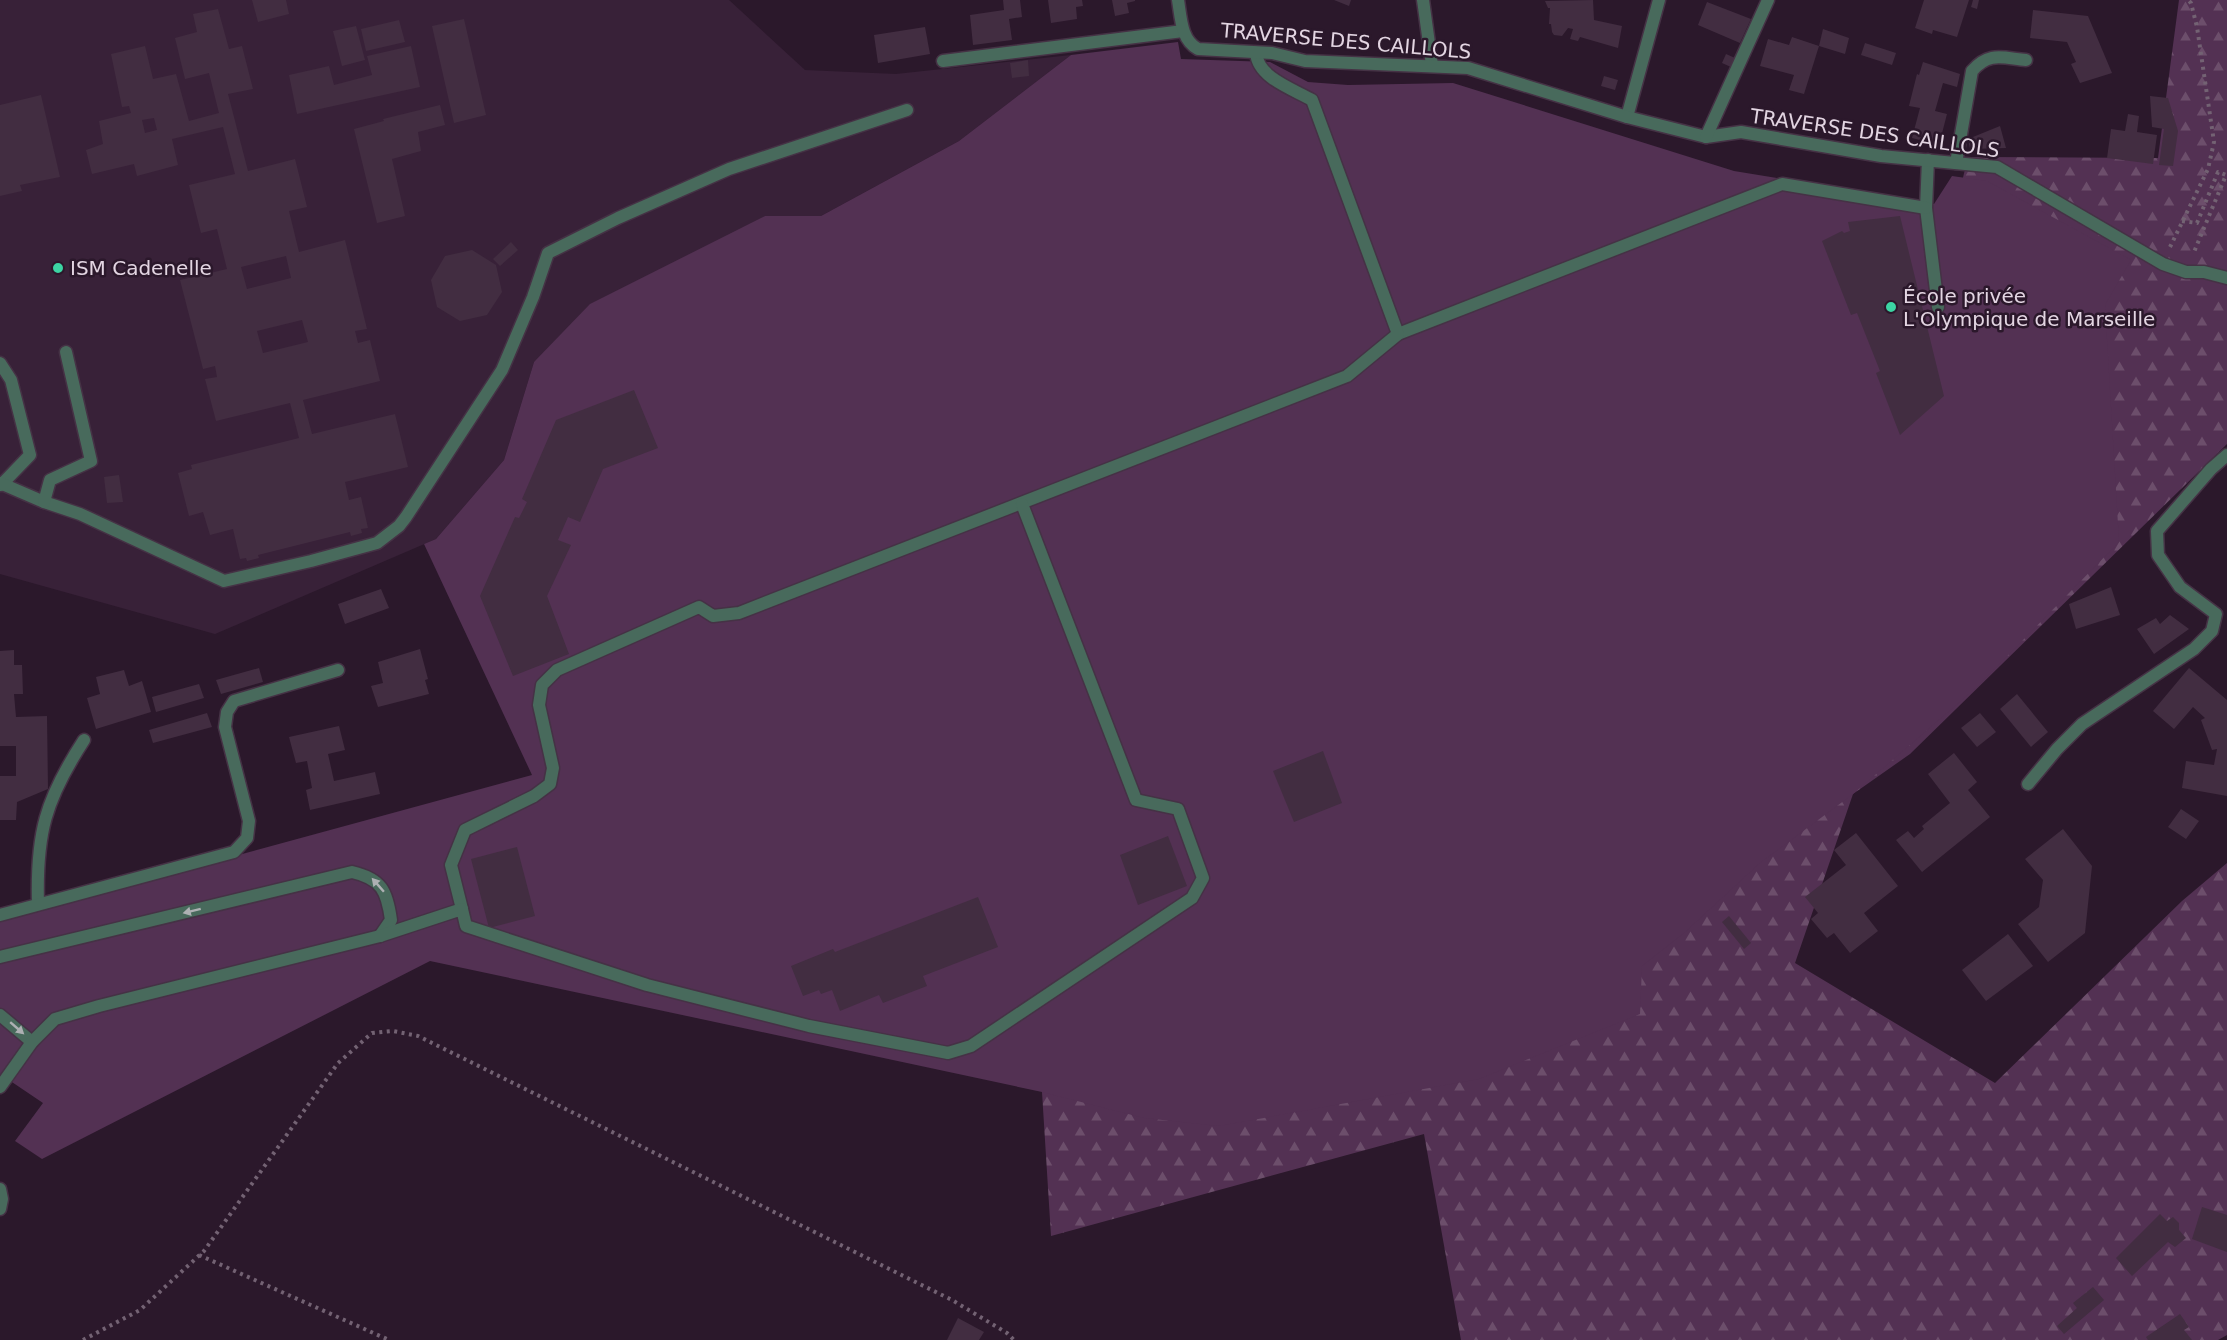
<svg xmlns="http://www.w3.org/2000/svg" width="2227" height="1340" font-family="'DejaVu Sans',sans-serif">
	<defs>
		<pattern id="forest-firs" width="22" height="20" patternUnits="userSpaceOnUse" patternTransform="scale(1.5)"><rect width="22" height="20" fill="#533153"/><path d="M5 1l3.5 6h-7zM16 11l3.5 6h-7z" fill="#6c4e6b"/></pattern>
	</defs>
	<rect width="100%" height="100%" fill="#2b182b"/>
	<path fill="#382138" d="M0,0H729L805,70L896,74L1071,55L959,141L821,216H765L534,362L504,460L436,539L215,634L0,574Z"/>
	<path fill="url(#forest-firs)" d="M2179,0H2227V444L1910,754L1853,794L1795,963L1995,1083L2182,901L2227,863V1335L2218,1340H1461L1424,1134L1051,1236L1042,1092L1163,979L1961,186L1968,157L2158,158Z"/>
	<path fill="#533153" d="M1178,42L1181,59L1270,62L1308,82L1348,85L1453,83L1734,171L1934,204L1952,176L1987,181L2131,260L2105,305L2119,542L1976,688L1853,794L1760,863L1684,933L1642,966L1640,1014L1479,1079L1219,1126L1144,1118L1042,1092L430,961L42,1159L15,1141L43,1103L0,1074V920L532,775L424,544L436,539L504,460L534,362L590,304L765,216H821L959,141L1071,55Z"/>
	<g fill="#422d41" fill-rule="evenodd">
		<path d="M252,0H286L289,14L258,22Z"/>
		<path d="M1003,0H1020L1022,17L1009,19L1012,40L973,45L970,15L1004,10Z"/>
		<path d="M1048,0H1082L1083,6L1076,7L1077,19L1051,23Z"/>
		<path d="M1112,0H1135V1L1127,3L1129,13L1115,16Z"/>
		<path d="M1334,0H1351L1349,6Z"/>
		<path d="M1593,0L1594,20L1622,26L1618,48L1580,37L1578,41L1570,39L1573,29L1568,28L1562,36L1554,35L1552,32L1551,24H1549L1550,8H1548L1545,1Z"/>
		<path d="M1924,0H1969L1957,37L1933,30L1932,34L1915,28Z"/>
		<path d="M1973,0H1979L1977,9L1971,7Z"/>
		<path d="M1707,2L1751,19L1740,43L1698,25Z"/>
		<path d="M218,9L229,49L242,46L253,89L228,94L248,171L295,159L307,207L289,211L299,252L345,240L367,329L355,331L358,343L370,340L380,381L303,400L312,434L395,414L408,467L345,482L349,500L361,497L368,528L361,529L362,533L351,536L350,532L258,555L259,558L247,561L246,558L240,559L233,529L210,535L203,512L189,516L178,473L192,469L191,465L299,438L290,403L216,421L205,379L217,377L215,366L203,369L180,280L227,269L217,229L201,233L189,185L235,174L223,127L172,139L178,165L137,176L134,164L92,174L86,150L103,144L99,121L131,113L129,106L122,107L111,54L145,46L153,79L176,74L189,121L219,113L209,73L185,79L175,38L197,32L193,14ZM154,118L157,130L145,133L142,120ZM286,256L291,278L247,289L241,267ZM302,320L308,342L263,353L257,331Z"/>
		<path d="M2033,10L2088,16L2112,73L2080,83L2071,64L2076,62L2067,42L2030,38Z"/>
		<path d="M464,19L486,115L454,123L432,26Z"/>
		<path d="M399,20L405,42L366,51L361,29Z"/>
		<path d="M356,26L365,60L342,66L333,31Z"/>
		<path d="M925,27L930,54L878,63L874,35Z"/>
		<path d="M1823,29L1849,38L1845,54L1819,46Z"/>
		<path d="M1792,37L1819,46L1804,94L1789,90L1794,75L1760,66L1768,39L1789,45Z"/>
		<path d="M1865,43L1896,53L1892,65L1861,55Z"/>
		<path d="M411,46L420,87L297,114L289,75L329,66L334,85L372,75L367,56Z"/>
		<path d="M1726,54L1735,58L1731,67L1722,63Z"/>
		<path d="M1028,60L1029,76L1012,78L1010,63Z"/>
		<path d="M1923,62L1960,74L1957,87L1943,83L1935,111L1947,114L1939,145L1912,138L1920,108L1909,106L1917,74L1919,75Z"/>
		<path d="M1604,76L1618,80L1615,90L1601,86Z"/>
		<path d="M41,95L60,177L20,185L22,191L0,196V105Z"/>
		<path d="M2150,96L2168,98L2178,131L2173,166L2159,165L2164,129L2152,127Z"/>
		<path d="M440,105L445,125L418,132L421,151L392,159L405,216L377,223L354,129L384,121L383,119Z"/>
		<path d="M2128,114L2139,116L2137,132L2157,135L2153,164L2107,158L2111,129L2125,131Z"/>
		<path d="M2000,126L2006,148L1970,149L1968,139Z"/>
		<path d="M1900,216L1944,396L1900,435L1876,373L1880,371L1857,313L1851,315L1822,241L1842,231L1844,233L1850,231L1848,222Z"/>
		<path d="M511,242L518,250L500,266L493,259Z"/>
		<path d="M472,250L496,265L502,292L487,315L460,321L437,307L431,280L445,256Z"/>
		<path d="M634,390L658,448L603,469L580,522L568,517L558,540L571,545L547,596L569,654L513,676L480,596L515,517L519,518L527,502L522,499L556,420Z"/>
		<path d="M119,475L123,502L107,503L104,477Z"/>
		<path d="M2111,587L2120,615L2076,629L2069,604Z"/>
		<path d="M381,589L389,608L345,624L338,604Z"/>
		<path d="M2170,615L2189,629L2154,654L2137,629L2156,618L2160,624Z"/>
		<path d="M420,649L428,679L425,680L429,694L378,707L371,686L383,683L378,662Z"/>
		<path d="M14,650V665H22L23,694H14L16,717L47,716L48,789L17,802L16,820H0V776H16V746H0V651Z"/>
		<path d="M259,668L263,682L221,694L216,680Z"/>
		<path d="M2189,668L2227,700V796L2182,788L2186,761L2214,765L2217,749L2212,750L2201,720L2205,718L2193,707L2174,729L2153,711Z"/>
		<path d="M124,670L129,686L142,681L151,712L96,729L87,698L100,694L96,677Z"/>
		<path d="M199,684L204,698L156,712L152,697Z"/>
		<path d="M2017,694L2048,732L2031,747L2000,709Z"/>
		<path d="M207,713L212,727L153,743L149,730Z"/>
		<path d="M1980,713L1996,732L1977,747L1961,728Z"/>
		<path d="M339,726L345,750L328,754L334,781L375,772L380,794L310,810L306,790L312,788L307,761L296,763L289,737Z"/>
		<path d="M1323,751L1342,803L1294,822L1273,771Z"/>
		<path d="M1954,753L1977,782L1968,790L1990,817L1922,872L1896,840L1908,831L1914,838L1924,829L1922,826L1950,803L1928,774Z"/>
		<path d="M2181,809L2199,821L2186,839L2168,827Z"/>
		<path d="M2063,829L2092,866L2085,933L2048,962L2018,924L2039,907L2043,880L2025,859Z"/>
		<path d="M1856,833L1898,886L1864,913L1878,931L1850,953L1834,933L1827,938L1811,919L1818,913L1805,897L1846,865L1834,850Z"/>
		<path d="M1168,836L1187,886L1138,905L1120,855Z"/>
		<path d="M517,847L535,916L489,928L471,859Z"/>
		<path d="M978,897L998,947L923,976L927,986L883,1003L879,995L840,1011L832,990L821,994L819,990L803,996L791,966L833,949L835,952Z"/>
		<path d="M1729,916L1751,943L1744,949L1722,922Z"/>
		<path d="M2008,934L2033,966L1986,1001L1962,970Z"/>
		<path d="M2202,1207L2227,1215V1252L2192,1239Z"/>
		<path d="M2160,1214L2167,1221L2173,1217L2179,1223V1230L2186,1238L2175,1247L2168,1242L2132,1276L2116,1258Z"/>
		<path d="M2093,1287L2104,1300L2064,1334L2057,1326L2077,1308L2073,1303Z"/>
		<path d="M2180,1314L2189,1327L2184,1330L2192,1340H2148L2146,1337Z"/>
		<path d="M958,1318L984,1332L979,1340H947Z"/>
	</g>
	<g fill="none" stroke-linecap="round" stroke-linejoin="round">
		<g stroke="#453245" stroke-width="15">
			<g id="lane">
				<path d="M1423,0L1432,65"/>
				<path d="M943,61L1183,31"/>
				<path d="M1627,117L1659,0"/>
				<path d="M1928,160L1926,208L1938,307"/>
				<path d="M1956,163L1972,71C1989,51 2003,58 2026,60"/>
				<path d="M1398,334L1782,184L1926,208"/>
				<path d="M0,363L11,380L30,455L1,485"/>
				<path d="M0,483L44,502L80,514L224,581L311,561L377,543L399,526L406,517L502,370L533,297L548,253L618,218L729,169L907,110"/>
				<path d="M44,502L50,480L91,461L66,352"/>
				<path d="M2028,784L2057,749L2082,724L2194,649L2212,631L2216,614L2180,587L2158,555L2157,531L2211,469L2227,455"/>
				<path d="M38,904C36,834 45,800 84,740"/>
				<path d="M462,909L451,865L465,830L534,796L550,784L553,768L539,705L542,685L557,670L699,607L713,616L739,613L1347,376L1398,334L1312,100C1293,89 1258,78 1256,53"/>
				<path d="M0,915L234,852L247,838L249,821L225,727L227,712L234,701L338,670"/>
				<path d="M0,957L352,872C382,879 387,891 391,920L380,936"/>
				<path d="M0,1015L32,1042"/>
				<path d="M0,1087L32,1042L55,1019L99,1006L380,936L462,909L466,926L647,985L809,1026L948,1053L971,1046L1192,898L1203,878L1178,809L1136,800L1022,504"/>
			</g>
		</g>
		<g stroke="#453245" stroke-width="15">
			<g id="street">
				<path d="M1178,0C1181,18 1181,40 1198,49L1272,53L1305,61L1468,68L1627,117L1706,137L1741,132L1881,156L1997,167L2163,264L2186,272H2204L2227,278"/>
				<path d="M1706,137L1768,0"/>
				<path d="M0,1189L2,1199L0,1209"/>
			</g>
		</g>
		<g stroke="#736273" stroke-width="4" stroke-dasharray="3 4.5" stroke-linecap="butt">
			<path d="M2182,221L2197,223L2218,172L2226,175L2194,252"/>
			<path d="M2170,247L2208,169L2214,142L2197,27L2191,3L2188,0"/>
			<path d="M199,1255L389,1340"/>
			<path d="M83,1340L140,1310L204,1251L338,1063L372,1033L393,1031L418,1036L952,1300L1007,1333L1014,1340"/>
		</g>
		<use href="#lane" stroke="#486a5c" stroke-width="12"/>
		<use href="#street" stroke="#486a5c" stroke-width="12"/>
	</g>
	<defs><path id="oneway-solid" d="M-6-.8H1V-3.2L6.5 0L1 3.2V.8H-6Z" transform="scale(1.5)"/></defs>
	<g fill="#adb0b3">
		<use href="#oneway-solid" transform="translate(378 885) rotate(-131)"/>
		<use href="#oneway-solid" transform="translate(192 911) rotate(166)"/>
		<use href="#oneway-solid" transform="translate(17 1028) rotate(41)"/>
	</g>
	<g fill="#3cd4a3" stroke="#2b182b" stroke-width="2">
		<circle cx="58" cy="268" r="6"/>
		<circle cx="1891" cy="307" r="6"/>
	</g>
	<g text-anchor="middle" stroke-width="5" stroke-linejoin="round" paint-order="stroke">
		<g font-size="20" fill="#e3d5e2" stroke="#2b182b">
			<text transform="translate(1346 41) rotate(5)" y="7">TRAVERSE DES CAILLOLS</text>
			<text transform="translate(1875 133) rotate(8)" y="7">TRAVERSE DES CAILLOLS</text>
		</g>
		<g font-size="20" fill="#e3d5e2" stroke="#2b182b" text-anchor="start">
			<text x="70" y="275">ISM Cadenelle</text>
			<text x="1903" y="303">École privée<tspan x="1903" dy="23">L'Olympique de Marseille</tspan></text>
		</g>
	</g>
</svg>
